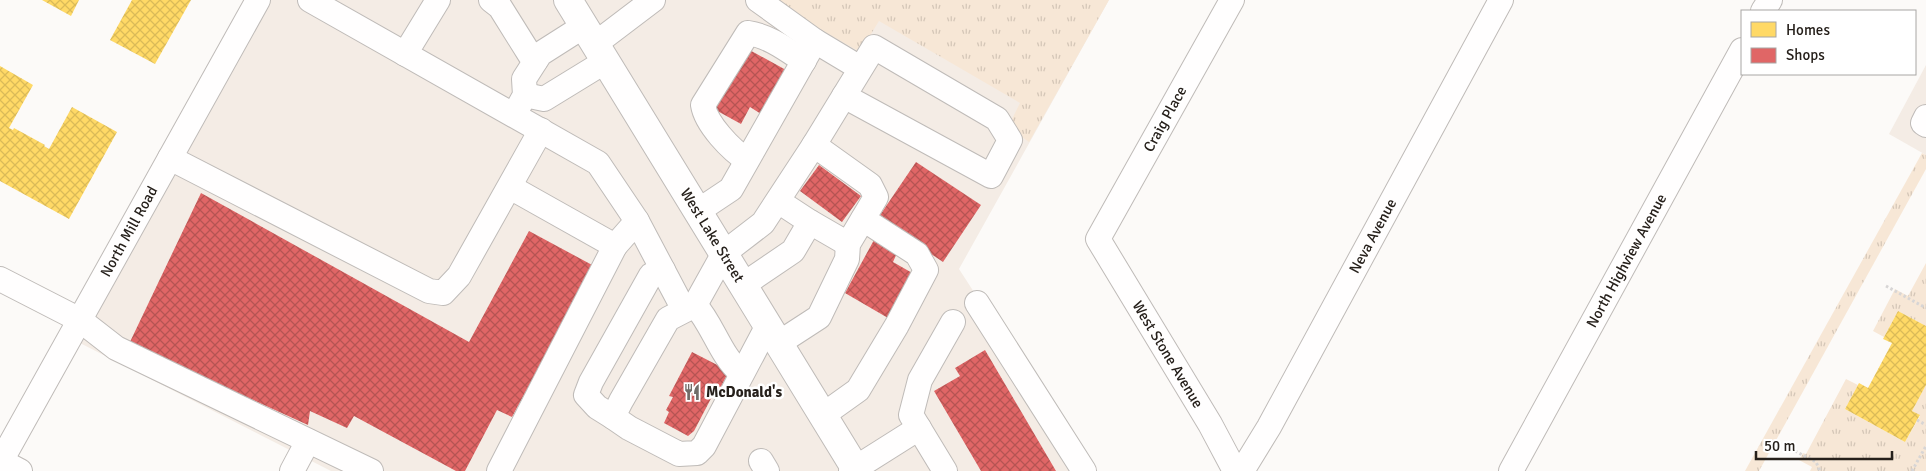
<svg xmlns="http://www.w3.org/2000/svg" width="1926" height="471" font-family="Signika,sans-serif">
	<defs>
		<pattern id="grass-tufts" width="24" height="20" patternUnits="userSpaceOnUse" patternTransform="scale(1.25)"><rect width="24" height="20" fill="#f7e7d6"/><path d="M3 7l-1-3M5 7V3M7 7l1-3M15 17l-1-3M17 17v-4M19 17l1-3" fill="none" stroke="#d4c6b7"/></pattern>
		<pattern id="homes-cross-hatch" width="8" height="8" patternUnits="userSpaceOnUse" patternTransform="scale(1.25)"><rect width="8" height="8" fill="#ffd966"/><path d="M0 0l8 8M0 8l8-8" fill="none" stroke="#daba58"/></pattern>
		<pattern id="shops-cross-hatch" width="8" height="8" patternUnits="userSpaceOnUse" patternTransform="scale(1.25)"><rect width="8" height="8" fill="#e06666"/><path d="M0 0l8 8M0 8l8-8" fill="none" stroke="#b55453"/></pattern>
	</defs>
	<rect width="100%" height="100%" fill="#fcfaf8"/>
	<g fill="#f4ece5">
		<path d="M266,0H558L846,471H331L78,342Z"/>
		<path d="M576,0H1109L959,269L1090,471H866Z"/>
		<path d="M1926,65V155L1889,134Z"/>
	</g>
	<g fill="url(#grass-tufts)">
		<path d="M769,0H1109L1029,142L1015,132L1009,125L1020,103L879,21L860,52Z"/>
		<path d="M1922,153L1926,155V169L1759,471H1745Z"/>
		<path d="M1926,263V326L1898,311L1884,337L1873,331L1895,289L1908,296Z"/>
		<path d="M1846,379L1858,385L1845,409L1905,442L1920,416L1912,411L1926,385V471H1810L1812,467L1799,460L1803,453L1806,454Z"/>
	</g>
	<g fill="url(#homes-cross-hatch)">
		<path d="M42,0H79L71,16Z"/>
		<path d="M132,0H191L155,64L110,40Z"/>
		<path d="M0,66L33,85L9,128L13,130L14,128L45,145L44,146L49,149L72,107L117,132L69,219L0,181Z"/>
		<path d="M1898,311L1926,326V385L1912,411L1920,415L1905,442L1845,409L1859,383L1868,388L1892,343L1883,339Z"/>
	</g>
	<g fill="url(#shops-cross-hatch)">
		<path d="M746,48L786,70L761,114L750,107L741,124L712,108Z"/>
		<path d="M916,162L981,205L943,262L878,218Z"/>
		<path d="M819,165L861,196L842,222L800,191Z"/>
		<path d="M201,193L469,342L529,231L594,266L512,417L497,410L465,471H456L354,416L347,428L310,411L308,425L129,344Z"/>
		<path d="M874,240L897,253L893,262L914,274L888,318L845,293Z"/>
		<path d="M985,350L1056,471H981L934,391L960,376L955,368Z"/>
		<path d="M692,352L729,371L720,389L717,387L694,431L688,436L664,423L669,412L666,410L673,397L669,396Z"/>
	</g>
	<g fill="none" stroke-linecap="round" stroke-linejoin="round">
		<g stroke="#bfbbb8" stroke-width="26">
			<g id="minor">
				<path d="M310,0L598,163L637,221"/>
				<path d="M491,0L500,7L530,55L536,60"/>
				<path id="s1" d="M1232,0L1098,239L1210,424L1235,471"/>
				<path d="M1763,11L1770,0"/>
				<path d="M815,41L860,68"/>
				<path d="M595,44L653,0"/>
				<path d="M874,47L997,119L1010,140L991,176L844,96Z"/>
				<path d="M405,54L438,0"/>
				<path d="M525,95L544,99L606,61"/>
				<path d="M514,115L525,95L524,79L540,54L584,26"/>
				<path d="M1926,117L1923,123L1926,125"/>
				<path d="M814,145L844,96"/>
				<path d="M170,158L429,291L443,293L459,276L541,130"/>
				<path d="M747,160C731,150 706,124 703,105L748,33C769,36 787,50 804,61"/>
				<path d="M510,187L615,246L637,221L684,310"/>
				<path d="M778,201L810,222L848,244"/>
				<path d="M698,211L731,189L815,41L758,0"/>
				<path d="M0,279L80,320L116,348L371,471"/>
				<path d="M743,285L793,251L810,222"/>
				<path d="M977,303L1084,471"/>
				<path d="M695,305C713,325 720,355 741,373"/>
				<path d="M768,325L704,446L697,453L679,454L629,428L613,417L621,401L668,319L695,305L724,253L763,223L814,145L870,185L876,197L848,244L847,259L819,317L779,343"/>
				<path d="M823,415L858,390L897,325L926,270L917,254L863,219"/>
				<path d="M613,417L597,407L586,395L591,382L651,275L663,270"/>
				<path d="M1,461L20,471"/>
				<path d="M761,461L767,471"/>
				<path id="s2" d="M0,463L258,0"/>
				<path d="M292,471L308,441"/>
				<path d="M499,471L615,246"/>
				<path d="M851,471L919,428"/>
				<path d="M945,471L911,415L920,380L953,322"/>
				<path id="s3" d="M1242,471L1269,427L1501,0"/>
				<path id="s4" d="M1511,471L1742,50"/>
			</g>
		</g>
		<g stroke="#bfbbb8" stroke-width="30">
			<g id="major">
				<path id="s5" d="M568,0L857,471"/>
			</g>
		</g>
		<g stroke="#d7d5d5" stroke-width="3" stroke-dasharray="2.5 2.5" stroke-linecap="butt">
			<path d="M1886,286L1926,308"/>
			<path d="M1917,420L1926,425"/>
			<path d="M1795,451L1816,462L1820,471"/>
			<path d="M1912,471L1926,446"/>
		</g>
		<use href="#minor" stroke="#fffefe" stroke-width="24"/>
		<use href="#major" stroke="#fffefe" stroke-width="28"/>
	</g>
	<defs>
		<g id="restaurant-bare" transform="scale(1.35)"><path d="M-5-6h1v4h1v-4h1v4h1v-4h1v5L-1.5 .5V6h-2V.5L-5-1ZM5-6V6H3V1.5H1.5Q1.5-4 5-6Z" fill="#716c68" stroke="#fff" stroke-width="2.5" paint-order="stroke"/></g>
	</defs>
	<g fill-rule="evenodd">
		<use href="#restaurant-bare" x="692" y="392"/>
	</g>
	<g text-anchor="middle" stroke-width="5" stroke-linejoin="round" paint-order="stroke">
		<g font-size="15" fill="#26201b" stroke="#fff">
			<text transform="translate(1165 119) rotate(-61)" y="5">Craig Place</text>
			<text dy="5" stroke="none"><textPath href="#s2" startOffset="265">North Mill Road</textPath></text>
			<text dy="5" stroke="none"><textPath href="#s5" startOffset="276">West Lake Street</textPath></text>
			<text dy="5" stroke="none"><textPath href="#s3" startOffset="269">Neva Avenue</textPath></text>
			<text dy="5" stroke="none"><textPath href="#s4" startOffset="240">North Highview Avenue</textPath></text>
			<text dy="5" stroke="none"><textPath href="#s1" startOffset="409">West Stone Avenue</textPath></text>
		</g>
		<g font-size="15" font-weight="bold" fill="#26201b" stroke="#fff" text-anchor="start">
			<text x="706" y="397">McDonald's</text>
		</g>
	</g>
	<rect x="1741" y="10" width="175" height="65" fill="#ffffff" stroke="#a8a6a4"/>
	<rect x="1751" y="22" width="25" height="15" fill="#ffd966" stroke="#a8a6a4"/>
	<text x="1786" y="35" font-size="15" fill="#26201b">Homes</text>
	<rect x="1751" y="48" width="25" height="15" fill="#e06666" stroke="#a8a6a4"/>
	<text x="1786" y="60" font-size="15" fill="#26201b">Shops</text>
	<path d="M1756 451v8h136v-8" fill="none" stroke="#26201b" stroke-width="2.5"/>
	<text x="1764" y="451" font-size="15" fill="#26201b" stroke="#ffffff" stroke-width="4" paint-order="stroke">50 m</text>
</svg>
